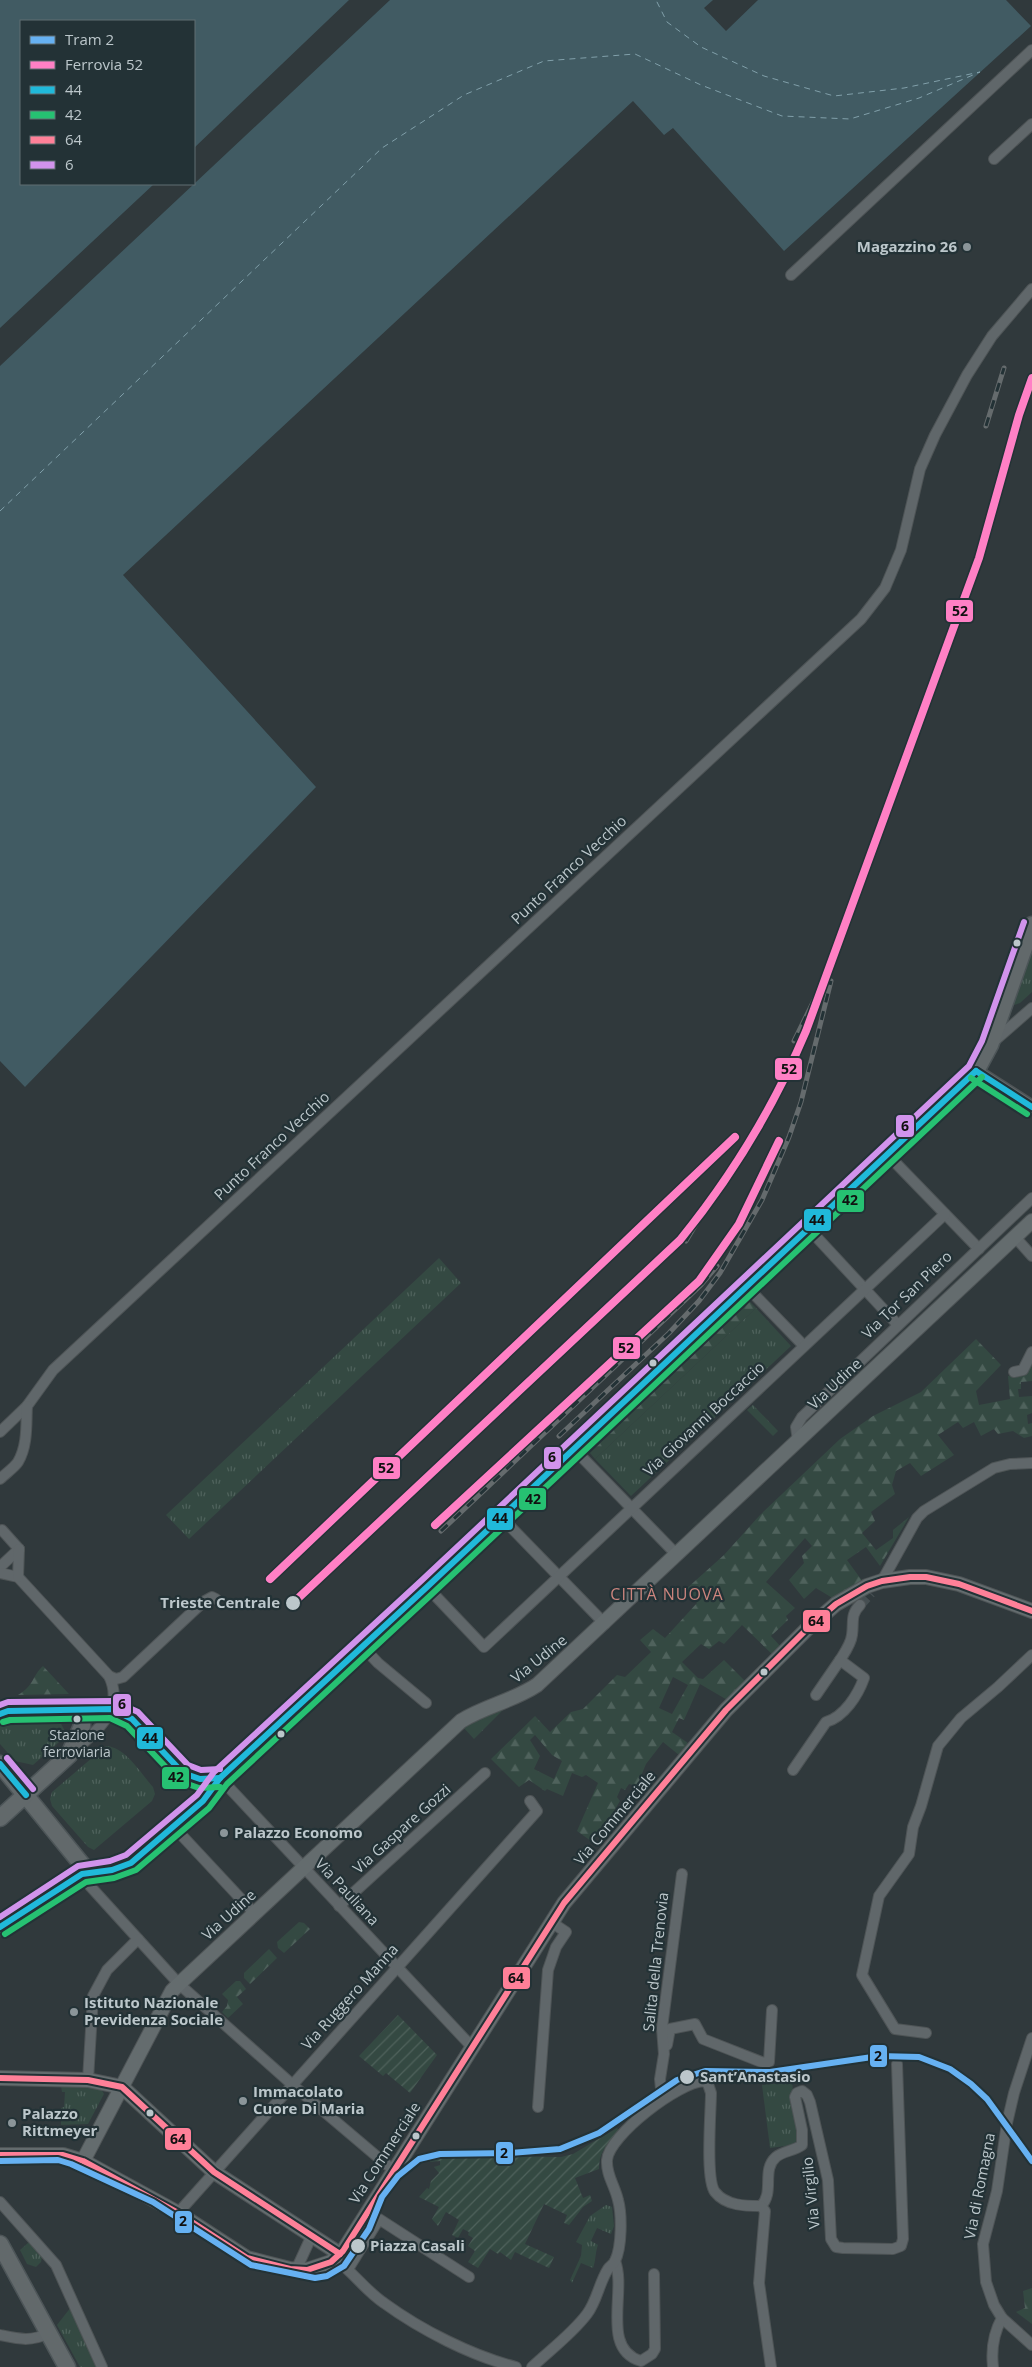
<svg xmlns="http://www.w3.org/2000/svg" width="1032" height="2367" font-family="'Open Sans',sans-serif">
	<defs>
		<pattern id="grass-tufts" width="24" height="20" patternUnits="userSpaceOnUse" patternTransform="scale(1.25)"><rect width="24" height="20" fill="#344942"/><path d="M3 7l-1-3M5 7V3M7 7l1-3M15 17l-1-3M17 17v-4M19 17l1-3" fill="none" stroke="#4f625c"/></pattern>
		<pattern id="forest-firs" width="22" height="20" patternUnits="userSpaceOnUse" patternTransform="scale(1.25)"><rect width="22" height="20" fill="#344942"/><path d="M5 1l3.5 6h-7zM16 11l3.5 6h-7z" fill="#4f625c"/></pattern>
		<pattern id="garden-furrows" width="10" height="10" patternUnits="userSpaceOnUse" patternTransform="scale(1.25)"><rect width="10" height="10" fill="#344942"/><path d="M-1 1l2-2M0 10L10 0M9 11l2-2" fill="none" stroke="#4f625c"/></pattern>
	</defs>
	<rect width="100%" height="100%" fill="#30393c"/>
	<g fill="url(#grass-tufts)">
		<path d="M1032,948V992L1020,1003L1011,1006Z"/>
		<path d="M439,1258L461,1283L189,1539L166,1515Z"/>
		<path d="M756,1308L791,1346L631,1496L595,1459Z"/>
		<path d="M753,1405L778,1431L773,1436L747,1410Z"/>
		<path d="M506,1707L474,1739L463,1727L467,1723Z"/>
		<path d="M60,1722L67,1735L33,1765L15,1761L0,1744V1726Z"/>
		<path d="M106,1746C126,1747 141,1774 153,1787L155,1794L152,1801L94,1850L88,1847L52,1806L50,1799L52,1792Z"/>
		<path d="M792,2082L800,2144L770,2148L762,2085Z"/>
		<path d="M61,2086L100,2087L104,2094L88,2124L61,2125V2108L64,2107L65,2092H62Z"/>
		<path d="M606,2205L612,2207L614,2226L611,2234L597,2228L591,2241L598,2245C595,2253 596,2260 593,2268L581,2263L572,2283L570,2280L581,2256L582,2245L576,2242L590,2216Z"/>
		<path d="M29,2242L42,2256L41,2262L36,2267L27,2264L20,2250Z"/>
		<path d="M71,2307L97,2367H80L57,2325Z"/>
	</g>
	<g fill="url(#forest-firs)" fill-rule="evenodd">
		<path d="M749,1301L756,1308L595,1459L590,1453Z"/>
		<path d="M976,1339L1001,1365L976,1391L979,1405L1010,1399L1008,1376L1024,1372L1032,1357V1381L1021,1382V1389H1018L1019,1397L1032,1396V1413L1027,1415L1028,1424L1032,1423V1436L1024,1438L1013,1431L998,1434L994,1429L981,1436L974,1422L963,1428L958,1422L938,1435L954,1455L921,1476L910,1463L896,1471L892,1485L895,1494L871,1512L875,1521L862,1533L876,1550L893,1538V1530L909,1517L880,1566L866,1547L847,1560L863,1582L834,1599L816,1588L804,1599L789,1580L804,1563L802,1556L812,1546L805,1538L766,1582L795,1608L786,1616L788,1620L771,1636L782,1648L774,1656L742,1625L724,1644L719,1641L709,1649L701,1644L682,1662L698,1678L703,1679L724,1660L747,1683L729,1701L700,1684L684,1720L679,1718L672,1732L688,1743L679,1755L663,1742L646,1764L637,1786L629,1784L625,1790L621,1788L617,1797L620,1801L611,1816L608,1818L591,1841L577,1831L598,1783L586,1775L582,1777L572,1773L563,1796L547,1789L545,1791L529,1780L519,1787L491,1759L535,1716L550,1732L571,1712L583,1709L617,1675L625,1677L651,1652L640,1640L653,1629L665,1638L697,1603L685,1590L724,1555L760,1515L840,1439L873,1416L921,1392ZM673,1677L688,1685L672,1714L659,1708ZM535,1735L552,1755L562,1761L554,1779L534,1769L540,1756L530,1740Z"/>
		<path d="M43,1666L69,1694L18,1695C34,1686 32,1676 43,1666Z"/>
		<path d="M299,1922L304,1923L310,1929L284,1953L278,1948L277,1942Z"/>
		<path d="M269,1949L277,1958L250,1984L244,1978V1973Z"/>
		<path d="M236,1981H240L246,1989L237,1997L243,2004L228,2018L222,2012L227,2006L228,2000L222,1994Z"/>
		<path d="M1032,2288V2324L1016,2312L1025,2308L1023,2291Z"/>
	</g>
	<g fill="url(#garden-furrows)">
		<path d="M398,2015L437,2055L410,2093L386,2073L383,2076L359,2056Z"/>
		<path d="M617,2128L620,2131C608,2143 599,2151 599,2169L575,2178L583,2198L590,2195L592,2201L583,2207L569,2225L564,2223L567,2215L544,2204L525,2244L554,2257L549,2268L515,2252L511,2260L500,2252L498,2254L490,2249L478,2268L468,2262L475,2251L468,2246L473,2238L468,2235L469,2232L463,2229L458,2238L452,2235L459,2220L446,2212L438,2226L432,2219L439,2207L419,2197L427,2188L429,2189L431,2181L439,2173L434,2167L440,2165V2161L430,2162V2159L463,2156L561,2157L573,2154Z"/>
	</g>
	<path fill="#415b63" fill-rule="evenodd" d="M0,0H713L704,8L726,31L758,0H1006L1031,26L784,251L673,128L664,135L633,101L123,575L316,787L25,1087L0,1061ZM21,21H194V184H21Z"/>
	<path fill="#30393c" d="M349,0H390L0,366V328L154,184H194V148Z"/>
	<g fill="none" stroke-linecap="round" stroke-linejoin="round">
		<path stroke="#81a0aa" stroke-width="1" stroke-dasharray="6 5" stroke-linecap="butt" d="M0,511L382,148L464,95L544,61L635,54L701,85L782,116L850,119L919,98L980,72L904,88L834,96L764,76L701,47L667,22L656,0"/>
		<path stroke="#454e51" stroke-width="10" stroke-dasharray="10 5" stroke-linecap="butt" d="M860,1605L871,1593"/>
		<g stroke="#4e5456" stroke-width="12">
			<g id="minor">
				<path d="M994,159L1032,124"/>
				<path d="M791,275L1032,50"/>
				<path d="M992,1043L1032,1008"/>
				<path d="M887,1154L979,1249"/>
				<path d="M809,1229L898,1325"/>
				<path d="M1015,1237L1032,1256"/>
				<path d="M747,1287L804,1346"/>
				<path d="M1014,1372L1023,1370L1032,1352"/>
				<path d="M0,1432L27,1406L53,1370L861,619L885,588L901,550L920,469L935,435L967,375L992,336L1032,289"/>
				<path d="M798,1441L796,1427L802,1417L1032,1198"/>
				<path d="M574,1449L677,1555"/>
				<path d="M0,1479C5,1474 14,1468 18,1462C28,1445 26,1424 27,1406"/>
				<path d="M501,1517L605,1624"/>
				<path d="M2,1530L19,1549"/>
				<path d="M0,1567L19,1549"/>
				<path d="M0,1573L18,1577L109,1676C125,1709 97,1731 74,1751"/>
				<path d="M18,1577L19,1549"/>
				<path d="M882,1581L917,1518L924,1511L994,1468L1010,1464L1032,1463"/>
				<path d="M427,1587L484,1647L945,1214"/>
				<path d="M362,1646L378,1663L426,1703"/>
				<path d="M109,1676L116,1679L123,1677L203,1602L212,1597L216,1599"/>
				<path d="M816,1695L840,1660"/>
				<path d="M793,1770L826,1722C844,1717 858,1695 864,1678L840,1660C845,1652 851,1644 852,1635C854,1622 850,1615 860,1605"/>
				<path d="M220,1778L473,2048"/>
				<path d="M173,1826L255,1914"/>
				<path d="M88,1872L90,1886L179,1984L295,2087L387,2165"/>
				<path d="M339,1906L485,1773"/>
				<path d="M926,2033L895,2029L862,1975L879,1896L909,1854L913,1827L921,1806L938,1746L961,1718L998,1687L1032,1655"/>
				<path d="M667,2045L670,2029L695,2024L703,2039L764,2063L769,2062L772,2010"/>
				<path d="M88,2080L93,1996L107,1970L138,1939"/>
				<path d="M662,2099L660,2079L664,2054L662,2028L682,1874"/>
				<path d="M538,2107L548,1970L556,1947L566,1932L551,1922"/>
				<path d="M0,2202L56,2265L102,2367"/>
				<path d="M761,2206C775,2192 761,2170 776,2157C783,2151 794,2151 802,2145V2130L795,2097L797,2093L802,2091L807,2095L810,2102L828,2180L831,2239L836,2247L843,2248L893,2249L901,2246L903,2239L897,2064"/>
				<path d="M178,2213L537,1811L530,1801"/>
				<path d="M335,2259C353,2272 366,2291 384,2303C421,2330 472,2356 516,2367"/>
				<path d="M615,2261C627,2291 600,2349 641,2361L652,2354L655,2349L654,2274"/>
				<path d="M348,2269L379,2219L469,2277"/>
				<path d="M296,2270L312,2235"/>
				<path d="M1002,2318L1032,2345"/>
				<path d="M0,2335C19,2339 31,2342 49,2333"/>
				<path d="M532,2367C550,2350 572,2334 587,2314C597,2301 599,2283 608,2269C610,2266 614,2264 615,2261C622,2247 622,2214 618,2200C615,2186 606,2175 607,2160C609,2135 679,2082 704,2081L708,2084L711,2093C711,2112 705,2179 715,2192C726,2206 746,2206 761,2206L765,2211L759,2283L771,2367"/>
				<path d="M993,2367C991,2349 993,2334 1002,2318L994,2305L986,2282L983,2244L997,2191L1007,2123L1014,2093L1032,2038"/>
			</g>
		</g>
		<g stroke="#4e5456" stroke-width="15">
			<path id="tertiary" d="M976,1071L1032,1107"/>
		</g>
		<g stroke="#4e5456" stroke-width="16">
			<g id="secondary">
				<path d="M0,2078L88,2080L122,2087L214,2172L340,2254"/>
				<path d="M0,2155H63L83,2161L178,2213L247,2258L266,2263L290,2269L307,2270L331,2262L343,2251L564,1903L726,1710L806,1630L836,1604L867,1586L882,1581L910,1577H926L959,1584L1032,1611"/>
				<path d="M83,2161L172,1991L179,1984L461,1721C485,1706 513,1701 537,1685L1032,1221"/>
			</g>
		</g>
		<g stroke="#4d5558" stroke-width="19">
			<g id="primary">
				<path d="M0,1711L112,1709C147,1719 162,1770 193,1778C202,1780 211,1779 220,1778"/>
				<path d="M0,1764L88,1872"/>
				<path d="M0,1818L69,1755L82,1726V1717L75,1709"/>
				<path d="M0,1927L82,1874L88,1872L112,1870L131,1863L203,1801L220,1778L427,1587L976,1071L990,1045L1032,925"/>
				<path d="M0,2244L67,2367"/>
			</g>
		</g>
		<use href="#minor" stroke="#60676a" stroke-width="10"/>
		<use href="#tertiary" stroke="#60676a" stroke-width="12"/>
		<use href="#secondary" stroke="#646c6e" stroke-width="14"/>
		<use href="#primary" stroke="#62696b" stroke-width="16"/>
		<path stroke="#656b6d" stroke-width="1" d="M355,2240L382,2197"/>
		<g stroke="#656b6d" stroke-width="5">
			<g id="rail">
				<path d="M986,426L1004,368"/>
				<path d="M794,1041L825,978"/>
				<path d="M686,1241L704,1211"/>
				<path d="M559,1436L669,1333L699,1301L720,1273L762,1200L789,1137L801,1102L831,981"/>
				<path d="M441,1531L701,1285L717,1266"/>
			</g>
		</g>
		<use href="#rail" stroke="#233236" stroke-width="3" stroke-dasharray="9" stroke-linecap="butt"/>
		<g stroke="#233236" stroke-width="10">
			<g id="bus-1">
				<path d="M976,1071L1032,1107"/>
				<path d="M0,1714L8,1711L112,1709L132,1719L183,1773L200,1779L220,1778"/>
				<path d="M0,1764L26,1795"/>
				<path d="M0,1927L82,1874L112,1870L131,1863L203,1801L220,1778L427,1587L976,1071"/>
			</g>
		</g>
		<g stroke="#233236" stroke-width="10">
			<g id="bus-2">
				<path d="M971,1078L1027,1114"/>
				<path d="M3,1722L10,1720L110,1718L127,1726L179,1781L199,1788L220,1787"/>
				<path d="M5,1934L86,1882L114,1878L136,1870L209,1808L227,1784L433,1593L982,1077"/>
			</g>
		</g>
		<g stroke="#233236" stroke-width="10">
			<g id="bus-3">
				<path d="M0,2078L88,2080L122,2087L214,2172L340,2254"/>
				<path d="M0,2155H63L83,2161L178,2213L247,2258L290,2269L307,2270L331,2262L343,2251L564,1903L726,1710L806,1630L836,1604L867,1586L882,1581L910,1577H926L959,1584L1032,1611"/>
			</g>
		</g>
		<g stroke="#233236" stroke-width="10">
			<g id="bus-4">
				<path d="M0,1705L8,1702L114,1701L138,1712L188,1765L201,1770L220,1769"/>
				<path d="M7,1758L33,1789"/>
				<path d="M0,1917L78,1866L110,1861L126,1855L197,1795L214,1772L421,1581L969,1066L982,1041L1024,922"/>
			</g>
		</g>
		<use href="#bus-1" stroke="#20b9da" stroke-width="6"/>
		<use href="#bus-2" stroke="#26c172" stroke-width="6"/>
		<use href="#bus-3" stroke="#ff8098" stroke-width="6"/>
		<use href="#bus-4" stroke="#d193ec" stroke-width="6"/>
		<g stroke="#233236" stroke-width="11">
			<g id="rail-1">
				<path d="M435,1525L699,1281L739,1224L779,1141"/>
				<path d="M270,1579L735,1137"/>
				<path d="M293,1603L680,1240C732,1176 774,1107 806,1031L979,558L1019,415L1032,378"/>
			</g>
		</g>
		<use href="#rail-1" stroke="#ff80c5" stroke-width="8"/>
		<g stroke="#233236" stroke-width="10">
			<path id="tram-1" d="M0,2161L58,2160L71,2164L153,2202L251,2265L315,2278L327,2276L344,2266L369,2229L382,2197L398,2176L419,2159L440,2154L510,2153L560,2149L599,2133L677,2080L705,2071L770,2072L879,2056L919,2057L950,2069L971,2084L987,2099L1032,2161"/>
		</g>
		<use href="#tram-1" stroke="#66b1f2" stroke-width="6"/>
	</g>
	<g fill="#8b9599" stroke="#233236" stroke-width="2">
		<circle cx="967" cy="247" r="5"/>
		<circle cx="224" cy="1833" r="5"/>
		<circle cx="74" cy="2012" r="5"/>
		<circle cx="243" cy="2101" r="5"/>
		<circle cx="12" cy="2123" r="5"/>
	</g>
	<g fill="#bcc7cb" stroke="#233236" stroke-width="2">
		<circle cx="1017" cy="943" r="4.5"/>
		<circle cx="653" cy="1363" r="4.5"/>
		<circle cx="293" cy="1603" r="8"/>
		<circle cx="764" cy="1672" r="4.5"/>
		<circle cx="77" cy="1719" r="4.5"/>
		<circle cx="281" cy="1734" r="4.5"/>
		<circle cx="687" cy="2077" r="8"/>
		<circle cx="150" cy="2113" r="4.5"/>
		<circle cx="416" cy="2136" r="4.5"/>
		<circle cx="358" cy="2246" r="8"/>
	</g>
	<g text-anchor="middle" stroke-width="4.5" stroke-linejoin="round" paint-order="stroke">
		<g font-size="14" fill="#bcc7cb" stroke="#233236">
			<text x="77" y="1740">Stazione<tspan x="77" dy="17">ferroviaria</tspan></text>
		</g>
		<g font-size="15" font-weight="bold" fill="#bcc7cb" stroke="#233236" text-anchor="start">
			<text x="957" y="252" text-anchor="end">Magazzino 26</text>
			<text x="234" y="1838">Palazzo Economo</text>
			<text x="84" y="2008">Istituto Nazionale<tspan x="84" dy="17">Previdenza Sociale</tspan></text>
			<text x="253" y="2097">Immacolato<tspan x="253" dy="17">Cuore Di Maria</tspan></text>
			<text x="22" y="2119">Palazzo<tspan x="22" dy="17">Rittmeyer</tspan></text>
		</g>
		<g font-size="15" fill="#bcc7cb" stroke="#233236">
			<text transform="translate(569 870) rotate(-43)" y="5">Punto Franco Vecchio</text>
			<text transform="translate(272 1146) rotate(-43)" y="5">Punto Franco Vecchio</text>
			<text transform="translate(907 1295) rotate(-44)" y="5">Via Tor San Piero</text>
			<text transform="translate(835 1384) rotate(-43)" y="5">Via Udine</text>
			<text transform="translate(704 1419) rotate(-43)" y="5">Via Giovanni Boccaccio</text>
			<text transform="translate(539 1659) rotate(-39)" y="5">Via Udine</text>
			<text transform="translate(615 1818) rotate(-50)" y="5">Via Commerciale</text>
			<text transform="translate(402 1829) rotate(-42)" y="5">Via Gaspare Gozzi</text>
			<text transform="translate(347 1892) rotate(47)" y="5">Via Pauliana</text>
			<text transform="translate(229 1915) rotate(-42)" y="5">Via Udine</text>
			<text transform="translate(656 1962) rotate(-84)" y="5">Salita della Trenovia</text>
			<text transform="translate(350 1997) rotate(-48)" y="5">Via Ruggero Manna</text>
			<text transform="translate(385 2153) rotate(-57)" y="5">Via Commerciale</text>
			<text transform="translate(980 2186) rotate(-79)" y="5">Via di Romagna</text>
			<text transform="translate(811 2193) rotate(-96)" y="5">Via Virgilio</text>
		</g>
		<g font-size="15" font-weight="bold" fill="#bcc7cb" stroke="#233236" text-anchor="start">
			<text x="280" y="1608" text-anchor="end">Trieste Centrale</text>
			<text x="700" y="2082">Sant’Anastasio</text>
			<text x="370" y="2251">Piazza Casali</text>
		</g>
		<g font-size="16" letter-spacing="1" fill="#cd857e" stroke="#233236">
			<text x="667" y="1600">CITTÀ NUOVA</text>
		</g>
	</g>
	<g stroke="#233236" stroke-width="2">
		<rect x="945" y="599" width="29" height="24" rx="5" fill="#ff80c5"/>
		<rect x="774" y="1057" width="29" height="24" rx="5" fill="#ff80c5"/>
		<rect x="895" y="1114" width="20" height="24" rx="5" fill="#d193ec"/>
		<rect x="836" y="1189" width="29" height="24" rx="5" fill="#26c172"/>
		<rect x="803" y="1208" width="29" height="24" rx="5" fill="#20b9da"/>
		<rect x="612" y="1336" width="29" height="24" rx="5" fill="#ff80c5"/>
		<rect x="543" y="1446" width="19" height="24" rx="5" fill="#d193ec"/>
		<rect x="372" y="1456" width="29" height="24" rx="5" fill="#ff80c5"/>
		<rect x="518" y="1487" width="29" height="24" rx="5" fill="#26c172"/>
		<rect x="486" y="1507" width="28" height="24" rx="5" fill="#20b9da"/>
		<rect x="802" y="1609" width="29" height="24" rx="5" fill="#ff8098"/>
		<rect x="112" y="1693" width="20" height="24" rx="5" fill="#d193ec"/>
		<rect x="136" y="1726" width="28" height="24" rx="5" fill="#20b9da"/>
		<rect x="161" y="1766" width="29" height="24" rx="5" fill="#26c172"/>
		<rect x="502" y="1966" width="29" height="24" rx="5" fill="#ff8098"/>
		<rect x="869" y="2044" width="19" height="24" rx="5" fill="#66b1f2"/>
		<rect x="164" y="2127" width="28" height="24" rx="5" fill="#ff8098"/>
		<rect x="495" y="2141" width="19" height="24" rx="5" fill="#66b1f2"/>
		<rect x="174" y="2210" width="19" height="24" rx="5" fill="#66b1f2"/>
	</g>
	<g font-size="14" text-anchor="middle" font-weight="bold" fill="#111">
		<text x="960" y="616">52</text>
		<text x="789" y="1074">52</text>
		<text x="905" y="1131">6</text>
		<text x="850" y="1205">42</text>
		<text x="817" y="1225">44</text>
		<text x="626" y="1353">52</text>
		<text x="552" y="1462">6</text>
		<text x="386" y="1473">52</text>
		<text x="533" y="1504">42</text>
		<text x="500" y="1523">44</text>
		<text x="816" y="1626">64</text>
		<text x="122" y="1709">6</text>
		<text x="150" y="1743">44</text>
		<text x="176" y="1782">42</text>
		<text x="516" y="1983">64</text>
		<text x="878" y="2061">2</text>
		<text x="178" y="2144">64</text>
		<text x="504" y="2158">2</text>
		<text x="183" y="2226">2</text>
	</g>
	<rect x="20" y="20" width="175" height="165" fill="#233236" stroke="#606e72"/>
	<rect x="30" y="36" width="25" height="8" fill="#66b1f2" stroke="#606e72"/>
	<text x="65" y="45" font-size="15" fill="#bcc7cb">Tram 2</text>
	<rect x="30" y="61" width="25" height="8" fill="#ff80c5" stroke="#606e72"/>
	<text x="65" y="70" font-size="15" fill="#bcc7cb">Ferrovia 52</text>
	<rect x="30" y="86" width="25" height="8" fill="#20b9da" stroke="#606e72"/>
	<text x="65" y="95" font-size="15" fill="#bcc7cb">44</text>
	<rect x="30" y="111" width="25" height="8" fill="#26c172" stroke="#606e72"/>
	<text x="65" y="120" font-size="15" fill="#bcc7cb">42</text>
	<rect x="30" y="136" width="25" height="8" fill="#ff8098" stroke="#606e72"/>
	<text x="65" y="145" font-size="15" fill="#bcc7cb">64</text>
	<rect x="30" y="161" width="25" height="8" fill="#d193ec" stroke="#606e72"/>
	<text x="65" y="170" font-size="15" fill="#bcc7cb">6</text>
</svg>
